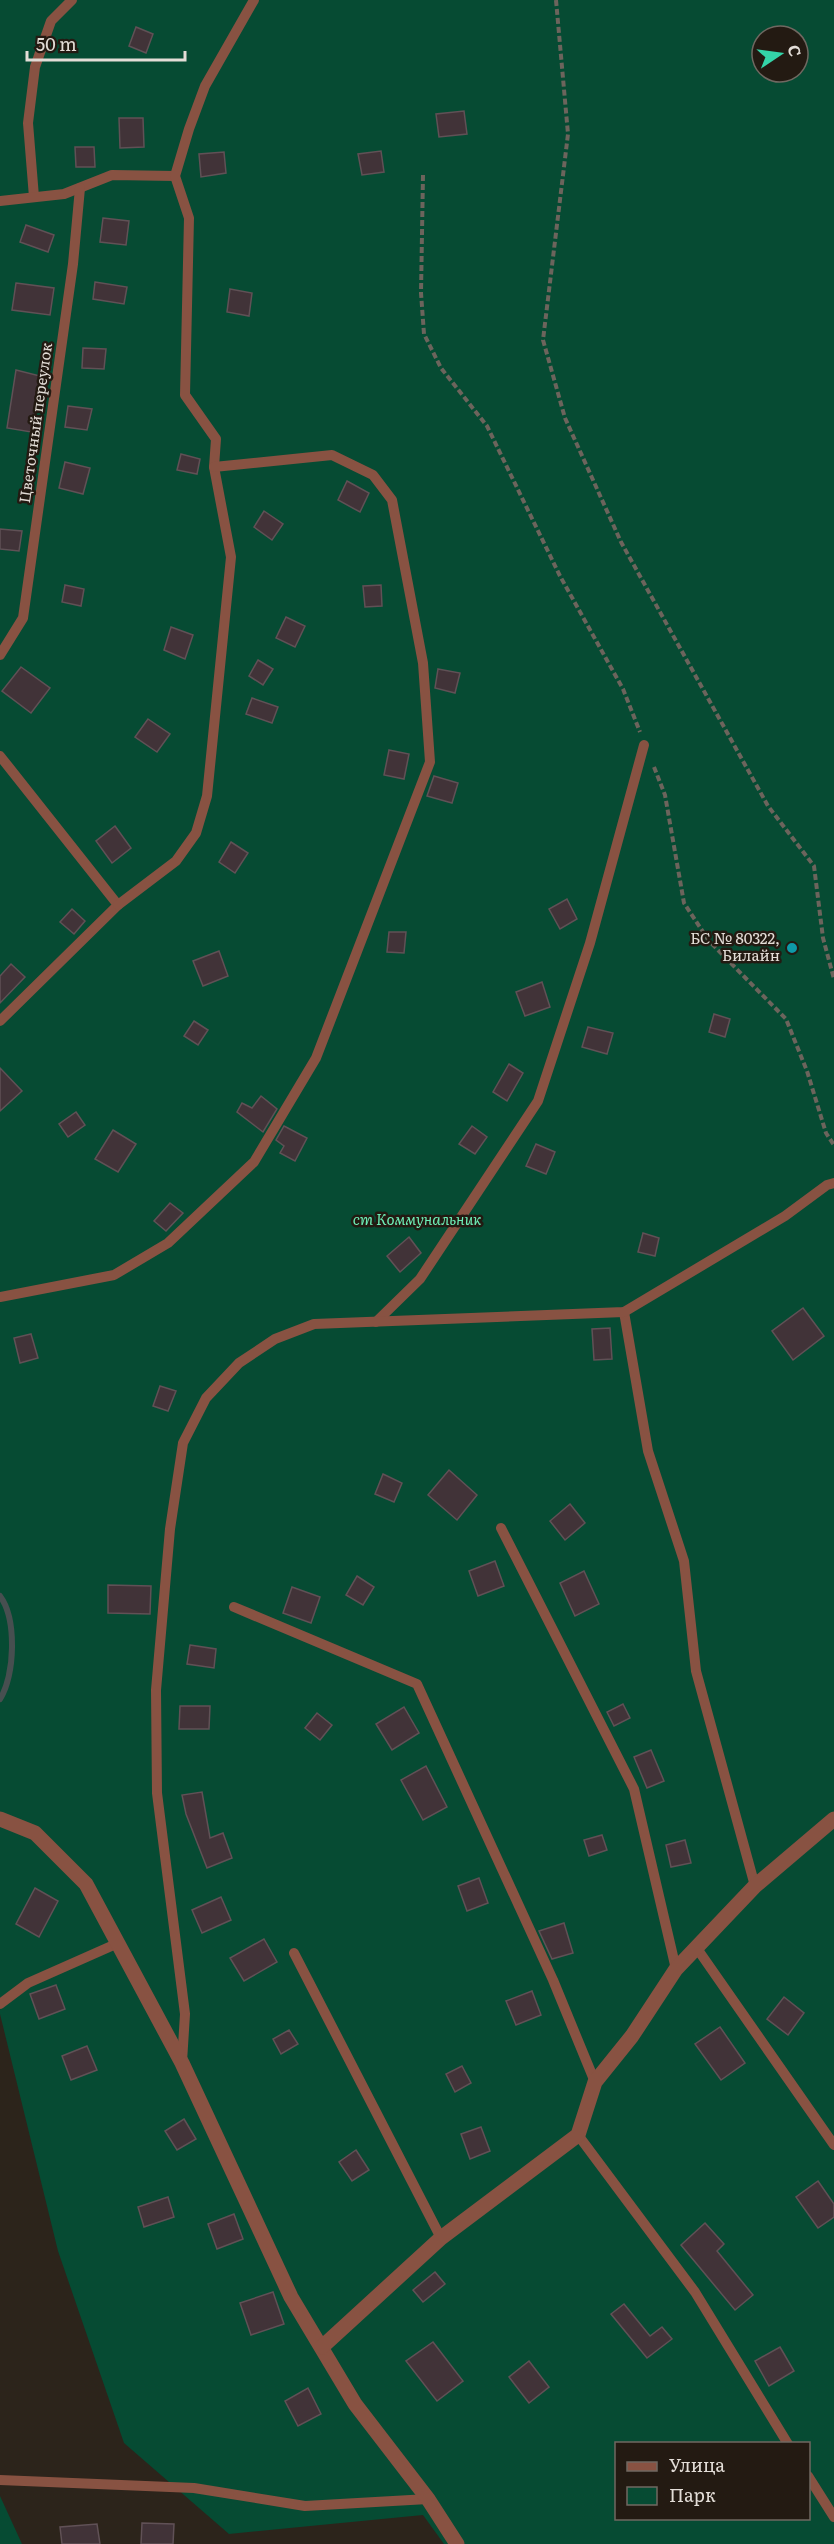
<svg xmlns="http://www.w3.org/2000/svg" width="834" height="2544" font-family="Literata,serif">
	<rect width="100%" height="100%" fill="#2c241b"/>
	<g fill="#064b33" fill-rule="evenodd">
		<path d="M0,0H834V2544H444L423,2515L229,2534L124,2443L58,2251L0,2014ZM762,36H798V72H762ZM616,2444H808V2518H616Z"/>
		<path d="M0,2496L22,2544H0Z"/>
	</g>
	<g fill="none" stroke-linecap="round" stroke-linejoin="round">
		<path stroke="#474f50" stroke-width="6" d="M0,1596C17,1619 15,1676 0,1699"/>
	</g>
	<g fill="#413338" stroke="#605156" stroke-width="1.5">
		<path d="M136,27L153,34L146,53L129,46Z"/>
		<path d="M464,111L467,134L439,137L436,114Z"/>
		<path d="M119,118H143L144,147L120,148Z"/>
		<path d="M75,147H94L95,167H76Z"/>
		<path d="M381,151L384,172L362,175L358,154Z"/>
		<path d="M224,152L226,173L201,177L199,154Z"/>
		<path d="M103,218L129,221L126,245L100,242Z"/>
		<path d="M26,225L54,235L48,252L20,242Z"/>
		<path d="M95,282L127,287L124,304L93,299Z"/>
		<path d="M16,283L54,288L50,315L12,310Z"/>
		<path d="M230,289L252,293L249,316L227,312Z"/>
		<path d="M83,348L106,349L104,369L82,368Z"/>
		<path d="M16,370L40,376L31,432L7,428Z"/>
		<path d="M68,406L92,409L87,430L65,427Z"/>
		<path d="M181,454L200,459L197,474L177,470Z"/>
		<path d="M65,462L90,468L83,494L59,488Z"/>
		<path d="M347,481L369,493L360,512L338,500Z"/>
		<path d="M264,511L283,524L272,540L254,527Z"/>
		<path d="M0,529L22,531L19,551L0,549Z"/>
		<path d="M65,585L84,589L81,606L62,602Z"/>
		<path d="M381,585L382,606L365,607L363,586Z"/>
		<path d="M286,617L305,626L295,647L276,638Z"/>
		<path d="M171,627L193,635L185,659L164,650Z"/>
		<path d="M258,660L273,669L263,685L249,676Z"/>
		<path d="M21,667L50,688L31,713L2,691Z"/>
		<path d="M438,669L460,673L455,693L435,688Z"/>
		<path d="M252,698L278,707L272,723L246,714Z"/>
		<path d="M148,719L170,734L157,752L135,737Z"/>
		<path d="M389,750L409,754L404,779L384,775Z"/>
		<path d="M434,776L458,783L452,803L427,796Z"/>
		<path d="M115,826L131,848L112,863L96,841Z"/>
		<path d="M231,842L248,853L235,873L219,862Z"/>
		<path d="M567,899L577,919L560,929L549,909Z"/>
		<path d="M72,909L85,921L74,934L60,922Z"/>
		<path d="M389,932H406L404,953L387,952Z"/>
		<path d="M219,951L228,976L203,986L193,961Z"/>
		<path d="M11,964L25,977L0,1003V976Z"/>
		<path d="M542,982L550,1007L525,1016L516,992Z"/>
		<path d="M714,1014L730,1019L725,1037L709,1032Z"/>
		<path d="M194,1021L208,1030L198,1045L184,1036Z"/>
		<path d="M588,1027L613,1033L607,1054L582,1047Z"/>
		<path d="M509,1064L523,1073L507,1101L493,1092Z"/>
		<path d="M0,1068L22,1091L0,1111Z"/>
		<path d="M261,1096L277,1109L263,1132L237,1112L242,1103L252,1108Z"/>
		<path d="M76,1112L85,1125L68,1137L59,1124Z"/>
		<path d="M284,1126L307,1138L295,1161L280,1153L284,1146L276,1140Z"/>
		<path d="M472,1126L487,1137L475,1154L459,1144Z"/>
		<path d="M113,1130L136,1144L118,1172L95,1159Z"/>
		<path d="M536,1144L555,1152L546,1174L526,1166Z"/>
		<path d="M170,1203L183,1213L166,1231L154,1221Z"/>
		<path d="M643,1233L659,1238L655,1256L638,1252Z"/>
		<path d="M409,1237L421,1253L400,1272L387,1256Z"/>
		<path d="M803,1308L824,1336L793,1360L772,1331Z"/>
		<path d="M610,1328L612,1359L594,1360L592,1329Z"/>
		<path d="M31,1334L38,1358L20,1363L14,1338Z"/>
		<path d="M160,1386L176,1391L168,1411L153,1406Z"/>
		<path d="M449,1470L477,1495L457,1520L428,1495Z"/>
		<path d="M383,1474L402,1483L394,1502L375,1494Z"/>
		<path d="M570,1504L585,1523L565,1540L550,1521Z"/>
		<path d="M495,1561L504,1586L478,1596L469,1571Z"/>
		<path d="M584,1571L599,1604L575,1616L560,1583Z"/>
		<path d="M357,1576L374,1587L363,1605L346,1595Z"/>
		<path d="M108,1585L151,1586L150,1614L108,1613Z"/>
		<path d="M292,1587L320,1597L311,1623L283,1613Z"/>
		<path d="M190,1645L216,1649L214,1668L187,1664Z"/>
		<path d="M623,1704L630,1718L614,1726L607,1712Z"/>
		<path d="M180,1706H210L209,1729H179Z"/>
		<path d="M404,1707L419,1733L392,1750L376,1724Z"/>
		<path d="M317,1713L332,1725L320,1740L305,1728Z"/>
		<path d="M651,1750L664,1781L647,1788L634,1757Z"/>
		<path d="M426,1766L447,1807L423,1820L401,1780Z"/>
		<path d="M202,1792L210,1838L223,1833L232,1858L207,1868L186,1814L182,1795Z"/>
		<path d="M602,1835L607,1850L589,1856L584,1840Z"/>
		<path d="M685,1840L691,1863L671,1867L666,1845Z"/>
		<path d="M479,1878L488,1903L467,1911L458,1886Z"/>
		<path d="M35,1888L58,1901L39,1937L16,1924Z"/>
		<path d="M221,1897L231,1920L202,1933L192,1910Z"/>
		<path d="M564,1923L573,1953L552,1959L539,1931Z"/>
		<path d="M264,1939L277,1962L244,1981L230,1958Z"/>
		<path d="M56,1985L65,2009L39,2019L30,1994Z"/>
		<path d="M532,1991L541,2015L516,2025L506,2001Z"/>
		<path d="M784,1997L804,2013L788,2035L767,2019Z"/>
		<path d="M720,2027L745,2063L721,2080L695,2044Z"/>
		<path d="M289,2030L298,2044L281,2054L273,2039Z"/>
		<path d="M87,2046L97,2070L71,2080L62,2056Z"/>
		<path d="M462,2066L471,2083L455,2092L446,2074Z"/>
		<path d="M184,2119L196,2139L177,2150L165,2131Z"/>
		<path d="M481,2127L490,2151L470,2159L461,2134Z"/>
		<path d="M356,2150L369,2170L352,2181L339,2162Z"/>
		<path d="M818,2181L834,2204V2217L818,2228L796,2197Z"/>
		<path d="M168,2197L174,2217L144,2227L138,2207Z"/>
		<path d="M234,2214L243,2239L217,2249L208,2224Z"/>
		<path d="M705,2223L724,2244L717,2251L753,2295L735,2310L681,2245Z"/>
		<path d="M435,2272L445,2284L423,2302L413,2290Z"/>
		<path d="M273,2292L284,2324L251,2335L240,2303Z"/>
		<path d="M624,2304L650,2336L662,2327L672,2339L647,2358L611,2314Z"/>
		<path d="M433,2342L463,2381L437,2401L406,2361Z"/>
		<path d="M780,2347L794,2371L769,2386L755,2361Z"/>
		<path d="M529,2361L549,2387L529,2403L509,2377Z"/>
		<path d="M308,2388L321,2414L298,2426L285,2401Z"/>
		<path d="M142,2523L174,2524L173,2544H141Z"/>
		<path d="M97,2524L100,2544H62L60,2527Z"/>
	</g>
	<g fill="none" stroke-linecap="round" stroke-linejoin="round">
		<g stroke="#6c645c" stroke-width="4" stroke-dasharray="6 3" stroke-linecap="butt">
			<path d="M556,0L568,134L543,340L565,418L621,542L768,806L814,866L823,938L834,979"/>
			<path d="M423,175L421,293L424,334L441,368L487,426L560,576L623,689L640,732"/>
			<path d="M654,767L665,795L684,903L709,941L786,1019L807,1071L826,1133L834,1145"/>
		</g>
		<g stroke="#885242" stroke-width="10">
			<path d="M34,197L28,123L35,67L51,21L72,0"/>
			<path d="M0,201L64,194L112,175L175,176"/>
			<path d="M0,655L23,618L73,264L80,188"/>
			<path d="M0,756L118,905L0,1021"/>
			<path d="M118,905L176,861L196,833L207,796L231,557L214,467L216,439L185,395L189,218L175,176L189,129L205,86L254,0"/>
			<path d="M0,1297L114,1275L168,1243L254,1162L316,1058L430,762L423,663L392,500L373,475L332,455L214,467"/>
			<path d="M624,1312L648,1451L684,1561L696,1671L755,1886"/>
			<path d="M376,1322L420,1279L538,1101L590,943L644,745"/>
			<path d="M501,1528L634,1789L676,1969"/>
			<path d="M234,1607L417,1684L553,1980L595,2082"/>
			<path d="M696,1947L834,2145"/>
			<path d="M294,1953L441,2238"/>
			<path d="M0,2004L28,1983L116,1944"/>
			<path d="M182,2062L185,2014L157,1793L156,1690L170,1529L183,1443L206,1398L239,1363L275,1339L314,1324L624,1312L785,1216L827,1185L834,1183"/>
			<path d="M578,2135L695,2292L788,2444"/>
			<path d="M808,2476L834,2517"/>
			<path d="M0,2480L194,2488L305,2506L428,2499"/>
		</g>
		<g stroke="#885242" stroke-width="15">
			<path d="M0,1819L35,1833L86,1884L182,2063L291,2297L355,2404L428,2499L457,2544"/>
			<path d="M322,2347L441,2238L578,2135L595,2082L632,2036L676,1969L755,1886L834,1819"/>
		</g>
	</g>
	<circle fill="#0f9aa8" stroke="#231a12" stroke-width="2" cx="792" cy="948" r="6"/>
	<g text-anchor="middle" stroke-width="5" stroke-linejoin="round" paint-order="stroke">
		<g font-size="15" fill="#e3ddd7" stroke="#231a12">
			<text transform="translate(36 423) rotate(-82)" y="5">Цветочный переулок</text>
		</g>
		<g font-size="15" fill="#e3ddd7" stroke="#231a12" text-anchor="end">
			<text x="780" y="944">БС № 80322,<tspan x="780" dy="17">Билайн</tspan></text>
		</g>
		<g font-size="15" font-style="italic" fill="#6ef0b8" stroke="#231a12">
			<text x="417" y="1225">ст Коммунальник</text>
		</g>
	</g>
	<rect x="615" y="2442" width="195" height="78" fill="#231a12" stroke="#706861" stroke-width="1.5"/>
	<rect x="627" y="2462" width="30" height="9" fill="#885242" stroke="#706861" stroke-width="1.5"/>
	<text x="669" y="2472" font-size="18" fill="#e3ddd7">Улица</text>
	<rect x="627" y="2487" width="30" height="18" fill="#064b33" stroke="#706861" stroke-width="1.5"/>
	<text x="669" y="2502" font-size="18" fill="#e3ddd7">Парк</text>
	<g transform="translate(780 54) rotate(77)"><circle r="28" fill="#231a12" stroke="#706861" stroke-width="1.5"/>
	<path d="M0-4.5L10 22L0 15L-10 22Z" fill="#34d4a8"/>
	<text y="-9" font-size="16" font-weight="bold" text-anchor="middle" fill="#e3ddd7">С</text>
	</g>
	<path d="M27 51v9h158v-9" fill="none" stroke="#e3ddd7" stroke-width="3"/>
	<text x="36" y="51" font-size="18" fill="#e3ddd7" stroke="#231a12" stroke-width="4.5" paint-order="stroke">50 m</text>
</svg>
